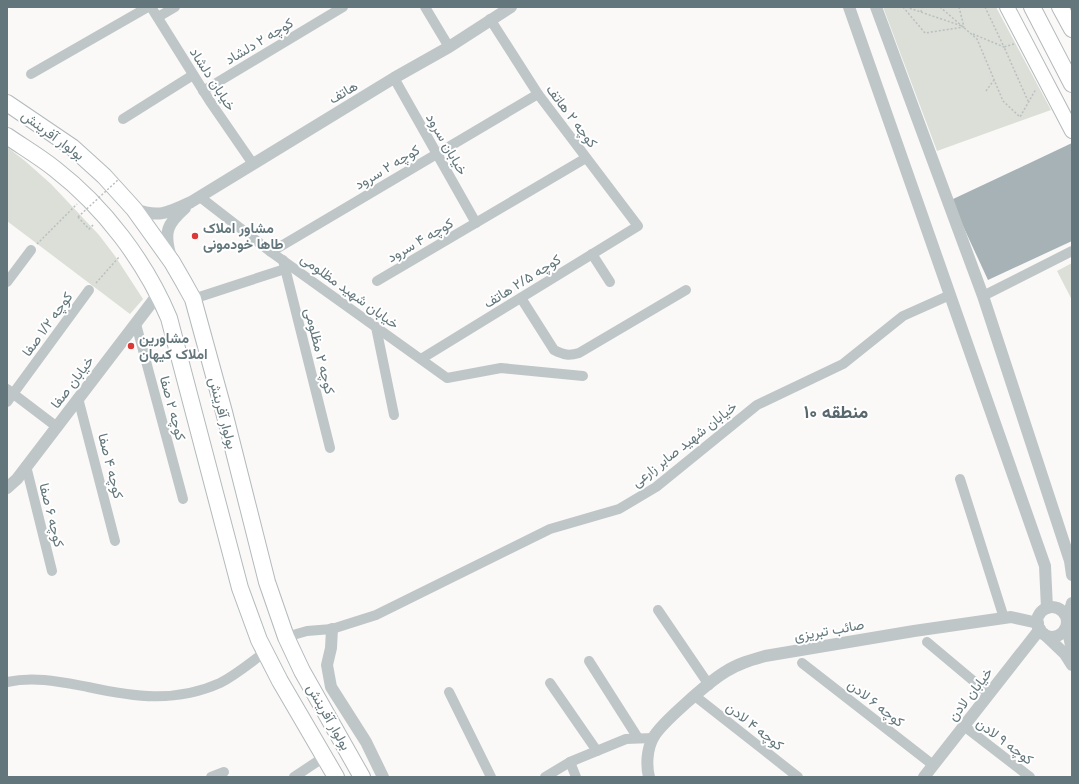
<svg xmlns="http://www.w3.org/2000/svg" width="1079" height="784" font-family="'Noto Sans',Vazirmatn,sans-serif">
	<rect width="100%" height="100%" fill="#faf9f8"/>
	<g fill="#dbdfd7">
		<path d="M883,7H996L1051,110L937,151Z"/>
		<path d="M7,147L25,161L51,184L99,235L115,256L143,299L130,314L7,221Z"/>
		<path d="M1072,263V300L1057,271Z"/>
	</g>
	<path fill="#a6b2b5" d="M1072,143V241L988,280L951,200Z"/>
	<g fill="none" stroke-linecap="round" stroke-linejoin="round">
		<g stroke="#b2babc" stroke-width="16">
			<path id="secondary" d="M1007,7L1072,131"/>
		</g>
		<g stroke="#b3babc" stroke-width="18">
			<g id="primary">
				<path d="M7,103L72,147L104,176L134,209L172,262L183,281L193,299L224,412L267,582L286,637L302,671L362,777"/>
				<path d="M7,136C23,147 40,157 55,169C104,207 145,261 169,318L240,588L259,640L280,681L336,777"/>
			</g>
		</g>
		<g stroke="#b3b9bb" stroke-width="18">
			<g id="trunk">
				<path d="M1032,7L1072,84"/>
				<path d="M1060,7L1072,29"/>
			</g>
		</g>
		<g stroke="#babfc0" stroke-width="1.5" stroke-dasharray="2 2" stroke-linecap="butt">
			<path d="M903,7L925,33L964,27"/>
			<path d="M906,7L962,26"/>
			<path d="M940,7L977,39L1003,101L1020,117L1036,89"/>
			<path d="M959,7L964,27"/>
			<path d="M921,12L922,7"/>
			<path d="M973,34L1004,47L985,7"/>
			<path d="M1014,44L1004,47L1028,101"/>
			<path d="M986,91L994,80"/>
			<path d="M78,217L89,229L94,224"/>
			<path d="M37,244L77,204"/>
			<path d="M96,283L120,256"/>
		</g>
		<g stroke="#bfc6c7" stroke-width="10">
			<path d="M151,7L211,103L253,164"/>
			<path d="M425,7L449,47"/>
			<path d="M158,17L175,7"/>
			<path d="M31,74L148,7"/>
			<path d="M394,78L476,223"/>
			<path d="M203,91L343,7"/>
			<path d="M123,119L193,75"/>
			<path d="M200,197L271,252L447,378L501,368L583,376"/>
			<path d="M271,252L538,94"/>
			<path d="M592,254L610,282"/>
			<path d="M283,260L330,448"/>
			<path d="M377,281L586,158"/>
			<path d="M7,282L31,250"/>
			<path d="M983,296L1072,251"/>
			<path d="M521,298L554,350C564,355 569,356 579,353L686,290"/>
			<path d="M193,299L285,269"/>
			<path d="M136,324L183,499"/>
			<path d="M376,327L394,415"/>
			<path d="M421,359L638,226L538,94L490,19"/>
			<path d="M7,389L57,427"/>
			<path d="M78,398L115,541"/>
			<path d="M7,402L89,290"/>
			<path d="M26,466L52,571"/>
			<path d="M960,479L1004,618"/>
			<path d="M658,610L709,685"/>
			<path d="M286,637L307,631L332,629L376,615L550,529L619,509L656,487L757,405L843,364L903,316L950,295"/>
			<path d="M927,642L989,694"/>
			<path d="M589,661L638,738"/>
			<path d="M802,663L933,765"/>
			<path d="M7,682C35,676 61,682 88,687C134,697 176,703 220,683C236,675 251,662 265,652"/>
			<path d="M550,683L597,751"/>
			<path d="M449,692L491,777"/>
			<path d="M695,696L798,777"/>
			<path d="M964,726L1030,777"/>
			<path d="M570,762L576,777"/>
			<path d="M211,777L224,772"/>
			<path d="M294,777L324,757"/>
			<path d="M545,777L570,762L626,739L653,738"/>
		</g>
		<g stroke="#bfc6c7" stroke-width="12">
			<path d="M849,7L1045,566L1047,608"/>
			<path d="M876,7L983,296L1070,561L1072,575"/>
			<path d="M134,209C159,218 168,213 191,202L394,78L449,47L511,7"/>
			<path d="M170,254C164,232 167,224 185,208"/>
			<path d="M7,488L17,479L159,293"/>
			<circle cx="1052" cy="622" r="15"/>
			<path d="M1067,620L1072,603"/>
			<path d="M1067,625L1072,651"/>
			<path d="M332,629L331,648L327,665L331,687L366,742L383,777"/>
			<path d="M1043,633L1065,654L1072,665"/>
			<path d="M649,777C646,765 647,749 653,738C660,724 710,681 725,672C737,664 751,660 765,656L914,631L1004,618L1011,617L1038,623"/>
			<path d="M924,777L1040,629"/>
		</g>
		<use href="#secondary" stroke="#fff" stroke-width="14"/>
		<use href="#primary" stroke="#fff" stroke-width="16"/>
		<use href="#trunk" stroke="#fff" stroke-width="16"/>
		<path stroke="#babfc0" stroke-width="1.5" stroke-dasharray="2 2" stroke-linecap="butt" d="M78,217L119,179"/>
	</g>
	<g fill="#da3937" stroke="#fff" stroke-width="1.5">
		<circle cx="195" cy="236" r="4"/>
		<circle cx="131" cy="346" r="4"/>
	</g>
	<g text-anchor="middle" stroke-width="4" stroke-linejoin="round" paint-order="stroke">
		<g font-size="14" fill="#62767b" stroke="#fff">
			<text transform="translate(259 41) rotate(-31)" y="5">کوچه ۲ دلشاد</text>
			<text transform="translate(213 79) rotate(57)" y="5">خیابان دلشاد</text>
			<text transform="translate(343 92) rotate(-31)" y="5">هاتف</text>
			<text transform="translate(572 116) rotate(53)" y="5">کوچه ۲ هاتف</text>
			<text transform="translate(53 135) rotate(36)" y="5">بولوار آفرینش</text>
			<text transform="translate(447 144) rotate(60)" y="5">خیابان سرود</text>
			<text transform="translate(387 167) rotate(-31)" y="5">کوچه ۲ سرود</text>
			<text transform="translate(420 240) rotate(-30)" y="5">کوچه ۴ سرود</text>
			<text transform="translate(522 281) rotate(-32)" y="5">کوچه ۲/۵ هاتف</text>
			<text transform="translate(350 291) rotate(36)" y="5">خیابان شهید مظلومی</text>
			<text transform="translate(47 324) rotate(-54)" y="5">کوچه ۱/۲ صفا</text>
			<text transform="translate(320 351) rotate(76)" y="5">کوچه ۲ مظلومی</text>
			<text transform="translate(72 382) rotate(-53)" y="5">خیابان صفا</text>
			<text transform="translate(173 408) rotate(75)" y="5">کوچه ۲ صفا</text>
			<text transform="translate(223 413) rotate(75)" y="5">بولوار آفرینش</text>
			<text transform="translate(684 444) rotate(-38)" y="5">خیابان شهید صابر زارعی</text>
			<text transform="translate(111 466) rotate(76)" y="5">کوچه ۴ صفا</text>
			<text transform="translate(52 515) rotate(76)" y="5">کوچه ۶ صفا</text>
			<text transform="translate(829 630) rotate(-10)" y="5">صائب تبریزی</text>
			<text transform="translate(970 694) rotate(-52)" y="5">خیابان لادن</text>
			<text transform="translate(876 703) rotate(38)" y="5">کوچه ۶ لادن</text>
			<text transform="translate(329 717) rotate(60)" y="5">بولوار آفرینش</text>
			<text transform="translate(755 726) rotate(38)" y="5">کوچه ۴ لادن</text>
			<text transform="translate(1005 741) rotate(37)" y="5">کوچه ۹ لادن</text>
		</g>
		<g font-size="14" font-weight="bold" fill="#62767b" stroke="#fff" text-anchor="start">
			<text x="203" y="233">مشاور املاک<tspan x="203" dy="16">طاها خودمونی</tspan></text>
			<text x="139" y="343">مشاورین<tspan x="139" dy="16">املاک کیهان</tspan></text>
		</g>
		<g font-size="18" font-weight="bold" fill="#58686d" stroke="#fff">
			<text x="836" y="418">منطقه ۱۰</text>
		</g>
	</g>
	<rect width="1079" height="784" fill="none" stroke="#62767b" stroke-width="16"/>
</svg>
